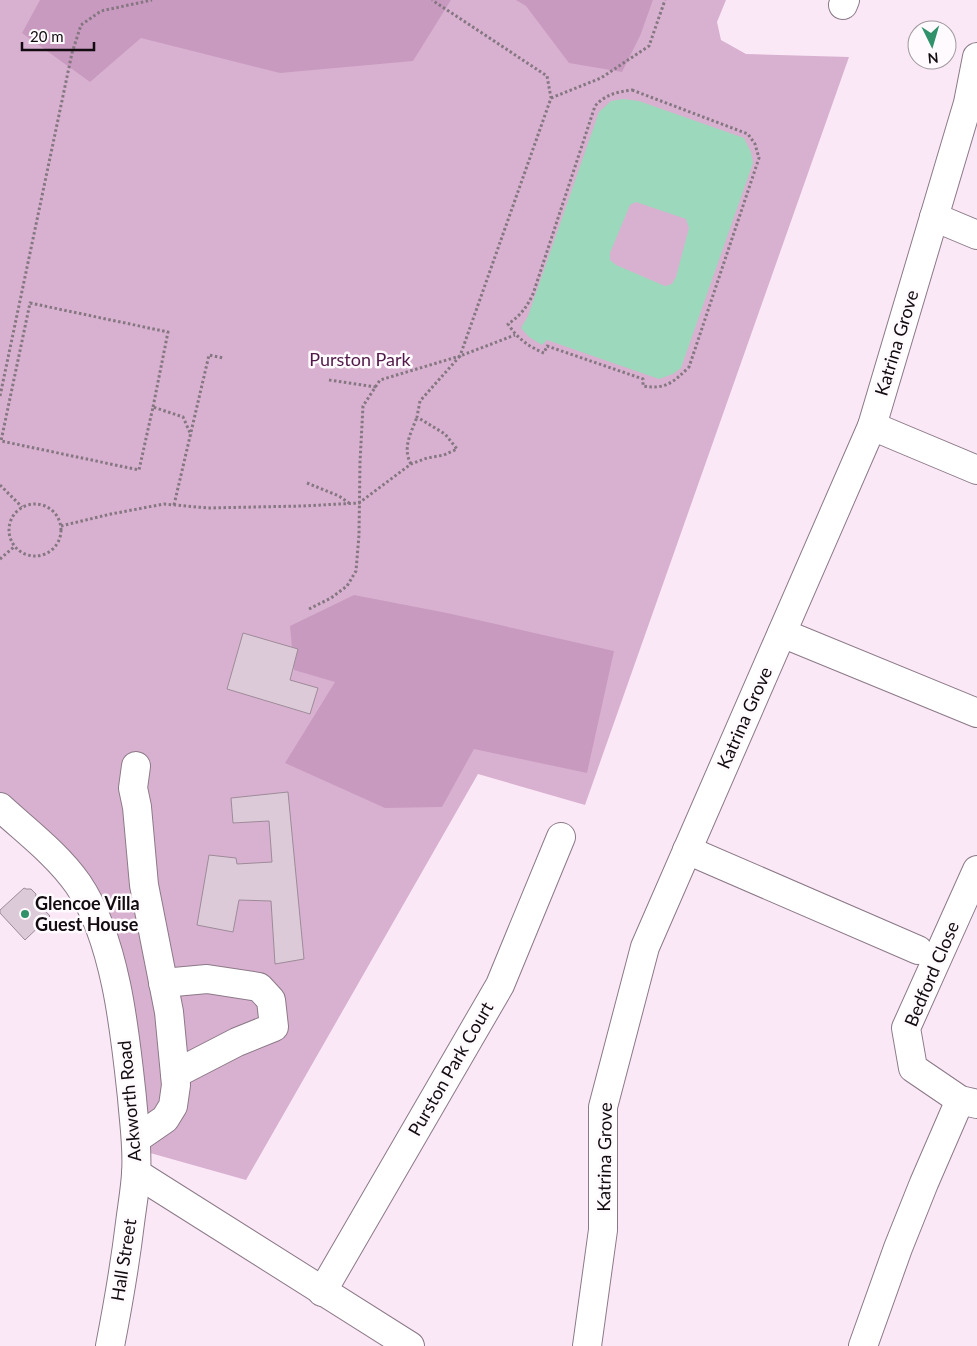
<svg xmlns="http://www.w3.org/2000/svg" width="977" height="1346" font-family="Lato,sans-serif">
	<rect width="100%" height="100%" fill="#fbe8f7"/>
	<path fill="#d9b1d0" d="M0,0H726L717,22L721,40L746,54L849,57L585,805L478,774L246,1180L136,1149L92,908L0,812Z"/>
	<g fill="#c89abf">
		<path d="M40,0H451L413,61L280,73L141,38L90,82L22,33Z"/>
		<path d="M516,0H653L640,36L622,72L569,63L526,6Z"/>
		<path d="M354,595L447,613L614,651L587,773L474,749L442,807L385,808L285,763L335,682L294,670L290,626Z"/>
	</g>
	<path fill="#9cd8bb" fill-rule="evenodd" d="M623,99L639,101L744,138L751,152L753,163L681,368L673,374L659,379L547,340L542,345L529,337L521,328L528,316L599,112L611,101ZM636,202L686,219L689,228L676,277L672,284L665,286L616,265L610,260V253L630,205Z"/>
	<g fill="#ddcad8" stroke="#9d8b99">
		<path d="M243,633L298,649L290,680L318,688L310,714L227,689Z"/>
		<path d="M288,792L304,959L275,964L271,901L239,900L233,932L197,925L209,855L236,858L237,864L272,862L269,821L233,823L231,798Z"/>
		<path d="M24,888L26,889H31L36,894L35,900L50,916L25,940L0,913V910Z"/>
	</g>
	<g fill="none" stroke-linecap="round" stroke-linejoin="round">
		<g stroke="#8b7987" stroke-width="30">
			<g id="minor">
				<path d="M843,5L845,0"/>
				<path d="M934,217L977,235"/>
				<path d="M872,426L977,470"/>
				<path d="M782,633L977,713"/>
				<path d="M687,850L918,950"/>
				<path d="M977,870L906,1028L913,1068L960,1100L977,1104"/>
				<path d="M163,983L207,979L259,987L271,1000L274,1027L237,1042L175,1074"/>
				<path d="M136,1139L165,1119L173,1106L176,1085L169,1012L144,885L137,807L133,788L136,766"/>
				<path d="M136,1173L410,1346"/>
				<path d="M322,1292L500,985L561,837"/>
				<path d="M587,1346L603,1230V1107L645,947L872,426L968,103L977,57"/>
				<path d="M863,1346L898,1248L924,1183L960,1100"/>
			</g>
		</g>
		<g stroke="#8b7987" stroke-width="30">
			<path id="major" d="M0,807C26,831 57,854 78,884C116,940 125,1032 132,1098C134,1123 138,1149 136,1174C135,1190 132,1207 130,1223C125,1264 118,1305 110,1346"/>
		</g>
		<g stroke="#847781" stroke-width="3" stroke-dasharray="2.5 2.5" stroke-linecap="butt">
			<path d="M632,90L748,134L755,144L759,158L689,367C674,382 665,390 643,386V379L547,346L544,353C529,347 517,338 508,324C520,316 527,307 533,294L595,106C606,94 617,92 632,90Z"/>
			<path d="M551,98L601,78L649,46L665,0"/>
			<path d="M329,380L376,387"/>
			<path d="M0,396L72,53L81,25L101,11L152,0"/>
			<path d="M153,407L168,332L30,303L1,441L139,470L153,407L183,417L191,435"/>
			<path d="M411,464C402,448 411,433 417,417"/>
			<path d="M307,483L339,496L349,503"/>
			<path d="M0,485L22,507"/>
			<circle cx="35" cy="530" r="26"/>
			<path d="M174,505L209,355L223,358"/>
			<path d="M61,526L111,514L164,504L208,508L302,506L359,503L411,464L427,458L444,455L457,449L445,434L417,417L420,401L460,356L515,335"/>
			<path d="M0,559L15,546"/>
			<path d="M309,609L331,598L347,586L356,571L359,535L360,462L363,406L380,380L460,356L551,98L547,76L432,0"/>
		</g>
		<use href="#minor" stroke="#fff" stroke-width="28"/>
		<use href="#major" stroke="#fff" stroke-width="28"/>
	</g>
	<circle fill="#30916a" stroke="#fefafd" stroke-width="2" cx="25" cy="914" r="5"/>
	<g text-anchor="middle" stroke-width="5" stroke-linejoin="round" paint-order="stroke">
		<g font-size="18" fill="#120b10" stroke="#fefafd">
			<text transform="translate(897 343) rotate(-73)" y="6">Katrina Grove</text>
			<text transform="translate(745 718) rotate(-66)" y="6">Katrina Grove</text>
			<text transform="translate(932 974) rotate(-67)" y="6">Bedford Close</text>
			<text transform="translate(451 1069) rotate(-60)" y="6">Purston Park Court</text>
			<text transform="translate(130 1101) rotate(-95)" y="6">Ackworth Road</text>
			<text transform="translate(605 1157) rotate(-89)" y="6">Katrina Grove</text>
			<text transform="translate(124 1260) rotate(-81)" y="6">Hall Street</text>
		</g>
		<g font-size="18" fill="#511949" stroke="#fefafd">
			<text x="360" y="366">Purston Park</text>
		</g>
		<g font-size="18" font-weight="bold" fill="#120b10" stroke="#fefafd" text-anchor="start">
			<text x="35" y="910">Glencoe Villa<tspan x="35" dy="21">Guest House</tspan></text>
		</g>
	</g>
	<g transform="translate(932 45) rotate(175)"><circle r="24" fill="#fefafd" stroke="#a09a9e"/>
	<path d="M0-4L9 19L0 12L-9 19Z" fill="#30916a"/>
	<text y="-8" font-size="14" font-weight="bold" text-anchor="middle" fill="#120b10">N</text>
	</g>
	<path d="M22 42v8h72v-8" fill="none" stroke="#120b10" stroke-width="2.5"/>
	<text x="30" y="42" font-size="15" fill="#120b10" stroke="#fefafd" stroke-width="4" paint-order="stroke">20 m</text>
</svg>
